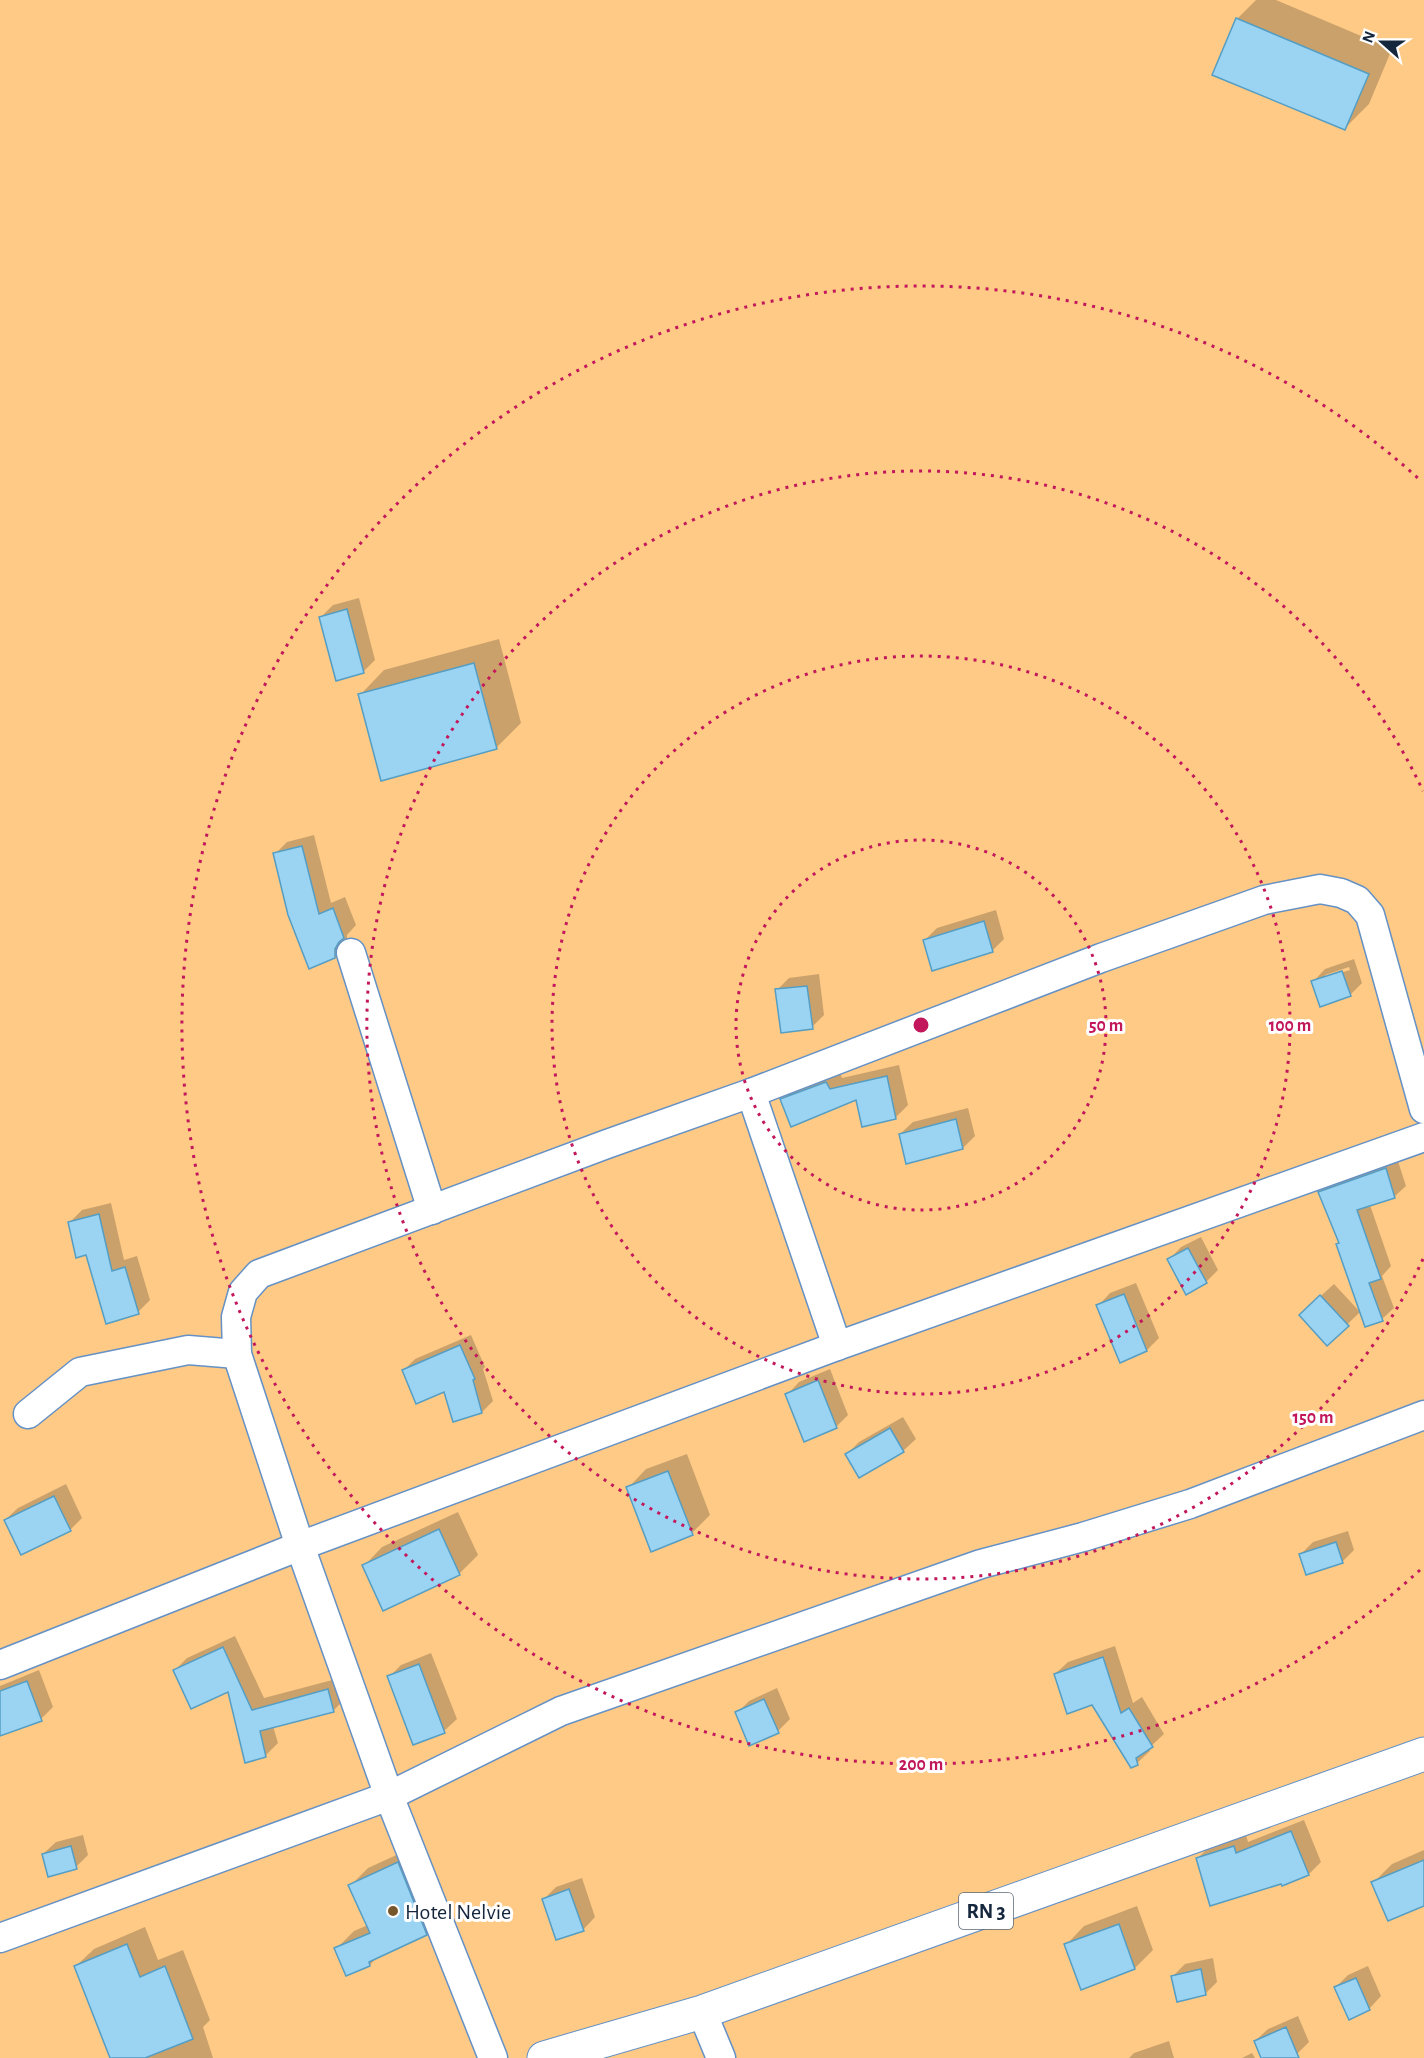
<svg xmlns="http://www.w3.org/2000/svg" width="1424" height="2058" font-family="'Alegreya Sans',sans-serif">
	<rect width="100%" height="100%" fill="#e2ebf6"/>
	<rect fill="#feca86" x="0" y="0" width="1424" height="2058"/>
	<g fill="#0003" fill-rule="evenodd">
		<path d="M1256,0H1276L1392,49L1369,104L1344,129L1237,19Z"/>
		<path d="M359,598L375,660L363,672L321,617L333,605Z"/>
		<path d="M499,639L521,723L496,748L360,695L384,670Z"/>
		<path d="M314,835L331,903L345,897L356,925L347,935V945L335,957L275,854L287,842Z"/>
		<path d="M996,910L1004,939L992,951L924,941L937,928Z"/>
		<path d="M1354,959L1362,983L1350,995L1313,982L1325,969ZM1349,967L1350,970L1325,978V975Z"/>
		<path d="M819,974L824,1015L812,1027L777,990L789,978Z"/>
		<path d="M899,1065L908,1105L895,1118L857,1098L782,1100L794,1088L839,1070L842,1078Z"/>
		<path d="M968,1108L975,1136L963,1148L900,1134L913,1122Z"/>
		<path d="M1397,1158L1406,1186L1394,1197L1370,1205L1391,1266L1382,1276L1394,1308L1382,1319L1340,1242L1320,1192L1332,1181Z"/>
		<path d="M111,1203L124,1260L137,1256L150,1300L138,1312L87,1254L70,1222L82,1210Z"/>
		<path d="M1201,1237L1218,1270L1206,1282L1169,1260L1181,1247Z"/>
		<path d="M1136,1283L1159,1338L1147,1350L1098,1306L1110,1293Z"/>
		<path d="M1334,1284L1360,1312L1327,1344L1313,1303Z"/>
		<path d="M471,1335L485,1367L483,1369L493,1401L482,1412L445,1390L404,1370L415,1359Z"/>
		<path d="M830,1369L848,1415L836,1427L787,1395L799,1382Z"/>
		<path d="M903,1417L916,1439L903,1451L860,1476L847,1454L859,1442Z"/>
		<path d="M687,1454L710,1515L692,1533L628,1488L646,1469Z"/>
		<path d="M66,1484L82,1518L70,1530L5,1520L18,1508Z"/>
		<path d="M458,1512L478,1555L460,1573L384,1609L364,1566L382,1547Z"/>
		<path d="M1348,1531L1354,1550L1342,1562L1301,1554L1313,1542Z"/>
		<path d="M235,1636L264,1698L340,1678L345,1699L333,1711L273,1726L278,1743L265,1756L229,1690L175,1670L187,1658Z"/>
		<path d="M1115,1646L1133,1703L1142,1697L1164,1734L1149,1748L1150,1751L1137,1763L1093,1703L1055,1674L1068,1662Z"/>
		<path d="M431,1653L457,1719L444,1731L389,1677L401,1665Z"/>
		<path d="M39,1670L53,1707L41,1719L0,1723V1686Z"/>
		<path d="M777,1688L790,1719L778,1731L750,1744L737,1713L749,1701Z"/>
		<path d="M1304,1820L1321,1862L1309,1874L1283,1884L1197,1859L1210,1846L1246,1835L1248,1842Z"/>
		<path d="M83,1835L88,1855L76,1867L43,1854L56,1842Z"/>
		<path d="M416,1846L444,1916L426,1934L379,1955L370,1965L336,1949L354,1931L368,1925L350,1886L368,1868Z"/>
		<path d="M1424,1850V1905L1373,1883L1392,1864Z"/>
		<path d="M582,1878L595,1917L583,1930L544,1899L556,1887Z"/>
		<path d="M1137,1906L1153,1950L1135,1968L1066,1945L1084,1926Z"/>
		<path d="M145,1927L158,1960L183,1950L210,2020L203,2027L213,2058H111L76,1966L94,1949Z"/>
		<path d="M1213,1958L1217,1982L1205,1994L1173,1976L1185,1964Z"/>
		<path d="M1368,1966L1381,1996L1369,2009L1336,1987L1348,1975Z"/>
		<path d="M1298,2016L1309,2042L1297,2054L1288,2058H1263L1255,2041L1268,2029Z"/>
		<path d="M1169,2041L1174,2058H1129L1134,2053Z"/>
		<path d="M1252,2053L1255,2058H1242Z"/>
	</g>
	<g fill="#9bd3f3" stroke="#559ec3" stroke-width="1.5">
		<path d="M1236,18L1369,74L1345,130L1212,75Z"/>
		<path d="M347,609L364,673L336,681L319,617Z"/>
		<path d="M474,663L497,749L381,781L358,694Z"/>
		<path d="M302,846L319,914L333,908L344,938L339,942L335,949V958L309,969L288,915L273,853Z"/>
		<path d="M984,921L993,952L932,971L923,940Z"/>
		<path d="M1342,971L1351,996L1320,1007L1311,981Z"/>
		<path d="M807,986L813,1029L781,1033L775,989Z"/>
		<path d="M887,1076L896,1119L862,1127L856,1100L791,1127L780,1099L826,1082L830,1089Z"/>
		<path d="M956,1119L963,1149L906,1164L899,1134Z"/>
		<path d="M1386,1168L1395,1198L1357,1210L1381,1279L1369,1283L1383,1321L1365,1327L1336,1244L1339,1243L1318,1192Z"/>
		<path d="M99,1214L112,1271L125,1267L139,1314L106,1324L86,1255L76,1258L68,1222Z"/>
		<path d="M1188,1248L1207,1283L1186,1295L1167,1259Z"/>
		<path d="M1124,1294L1147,1351L1120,1363L1096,1305Z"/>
		<path d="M1320,1295L1349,1326L1327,1346L1299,1315Z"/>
		<path d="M460,1345L475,1379L473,1380L482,1413L453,1422L444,1392L416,1404L402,1370Z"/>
		<path d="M818,1380L837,1428L804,1442L785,1394Z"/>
		<path d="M890,1428L904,1452L859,1478L845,1454Z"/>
		<path d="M668,1471L693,1535L651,1552L626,1487Z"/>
		<path d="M54,1496L71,1531L21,1555L4,1520Z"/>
		<path d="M439,1529L460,1575L383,1611L362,1565Z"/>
		<path d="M1336,1542L1343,1563L1306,1575L1299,1554Z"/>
		<path d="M223,1647L252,1710L328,1689L334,1712L260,1731L266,1757L245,1763L228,1692L191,1709L173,1670Z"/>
		<path d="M1103,1657L1121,1713L1129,1708L1153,1747L1136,1758L1138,1765L1131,1768L1092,1705L1067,1714L1054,1674Z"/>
		<path d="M419,1664L445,1733L413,1745L387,1676Z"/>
		<path d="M27,1681L42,1721L0,1736V1691Z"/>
		<path d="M764,1699L779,1733L749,1746L735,1712Z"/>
		<path d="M1291,1831L1309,1875L1282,1886L1281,1884L1210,1906L1196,1858L1234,1846L1236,1853Z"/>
		<path d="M71,1846L77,1869L48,1877L42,1854Z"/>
		<path d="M1424,1860V1906L1388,1921L1371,1882Z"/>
		<path d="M398,1862L427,1935L369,1962L370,1966L346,1976L334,1948L370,1933L348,1885Z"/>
		<path d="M569,1889L584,1931L556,1940L542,1899Z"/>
		<path d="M1119,1924L1135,1969L1081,1990L1064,1944Z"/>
		<path d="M127,1944L140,1977L165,1966L193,2039L145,2058H110L74,1966Z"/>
		<path d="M1201,1969L1206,1995L1177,2002L1171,1976Z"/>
		<path d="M1356,1978L1370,2010L1349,2020L1334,1987Z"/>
		<path d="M1286,2027L1299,2058H1261L1254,2041Z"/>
	</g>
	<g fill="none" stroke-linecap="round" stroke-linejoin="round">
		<g stroke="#6591c5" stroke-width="31">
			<g id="minor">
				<path d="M351,953L432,1210"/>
				<path d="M751,1093L837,1346"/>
				<path d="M28,1414L80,1372L188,1350L237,1354"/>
				<path d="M0,1665L300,1546L837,1346L1424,1137"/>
				<path d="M0,1938L389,1796L561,1711L981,1564L1083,1537L1190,1504L1424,1415"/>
				<path d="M702,2012L721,2058"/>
				<path d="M493,2058L389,1796L300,1546L237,1354L236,1317L243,1292L259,1274L607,1144L751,1093L1101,958L1264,900L1320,889L1341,893L1357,900L1370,915L1424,1109"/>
			</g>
		</g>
		<g stroke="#6591c5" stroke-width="35">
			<path id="trunk" d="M544,2058L702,2012L1424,1754"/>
		</g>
		<use href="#minor" stroke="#fff" stroke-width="28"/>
		<use href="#trunk" stroke="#fff" stroke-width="33"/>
	</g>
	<g fill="none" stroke="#c2185b" stroke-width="3" stroke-dasharray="3 6">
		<circle cx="921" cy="1025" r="185"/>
		<circle cx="921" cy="1025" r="369"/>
		<path d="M1423 1259A554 554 0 1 1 1423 791"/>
		<path d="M1420 1570A739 739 0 1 1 1420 480"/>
	</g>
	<circle fill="#76572c" stroke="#fff" stroke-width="2" cx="393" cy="1911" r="6"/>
	<g text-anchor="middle" stroke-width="6" stroke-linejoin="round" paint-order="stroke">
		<rect fill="#fff" stroke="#5b6876" stroke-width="1.5" x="959" y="1893" width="54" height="36" rx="4.5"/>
		<g font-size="21" font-weight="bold" fill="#15273c">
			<text x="986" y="1918">RN 3</text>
		</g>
		<g font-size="22" fill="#15273c" stroke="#fff" text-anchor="start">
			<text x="405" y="1919">Hotel Nelvie</text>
		</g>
	</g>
	<circle cx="921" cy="1025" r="9" fill="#c2185b" stroke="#fff" stroke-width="3"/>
	<g font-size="18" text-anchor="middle" font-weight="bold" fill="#c2185b" stroke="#fff" stroke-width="6" stroke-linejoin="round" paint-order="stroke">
		<text x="1106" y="1031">50 m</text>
		<text x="1290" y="1031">100 m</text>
		<text x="1313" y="1423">150 m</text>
		<text x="921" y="1770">200 m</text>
	</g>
	<g transform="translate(1382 42) rotate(291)" stroke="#ffffff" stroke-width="4.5" paint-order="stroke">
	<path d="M0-4.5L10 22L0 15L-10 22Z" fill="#15273c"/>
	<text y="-9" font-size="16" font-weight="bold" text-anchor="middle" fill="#15273c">N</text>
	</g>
</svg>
